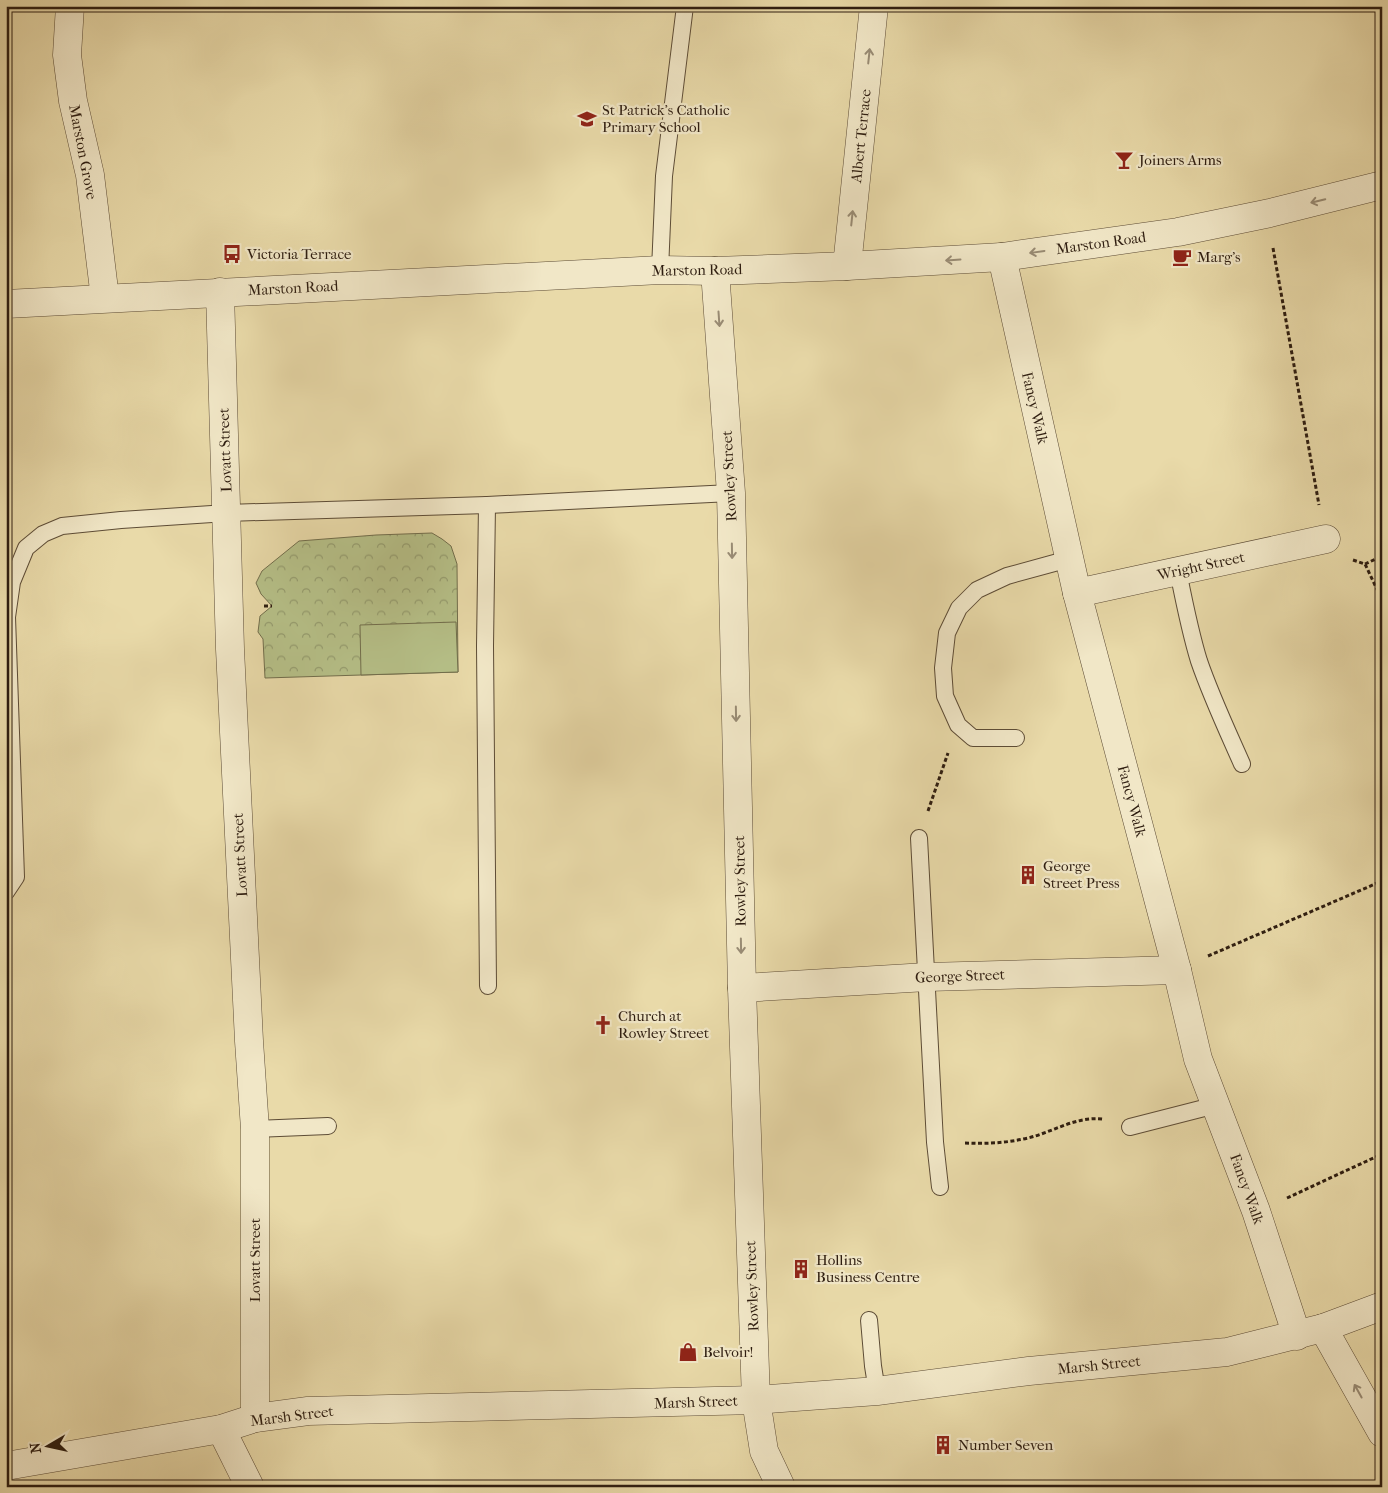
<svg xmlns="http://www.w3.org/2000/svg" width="1388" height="1493" font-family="'IM FELL French Canon',serif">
	<defs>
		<pattern id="forest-crowns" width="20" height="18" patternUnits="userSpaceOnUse" patternTransform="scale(1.25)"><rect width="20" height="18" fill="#b6c088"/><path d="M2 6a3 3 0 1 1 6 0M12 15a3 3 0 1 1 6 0" fill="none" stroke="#949b6e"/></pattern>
	</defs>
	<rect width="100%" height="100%" fill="#e9daa9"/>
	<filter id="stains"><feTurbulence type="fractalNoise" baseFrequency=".004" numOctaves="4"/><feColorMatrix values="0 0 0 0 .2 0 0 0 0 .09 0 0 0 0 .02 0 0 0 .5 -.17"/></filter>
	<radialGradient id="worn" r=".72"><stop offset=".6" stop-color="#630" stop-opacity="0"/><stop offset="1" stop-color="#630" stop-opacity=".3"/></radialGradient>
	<path fill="url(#forest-crowns)" stroke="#726e4c" d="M432,533L442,539L451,546L457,564L458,672L265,678L263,639L258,632L260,616L272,606L261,594L256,583L262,571L299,541L376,535Z"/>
	<path fill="#b6c088" stroke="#726e4c" d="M456,622L458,672L361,675L360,625Z"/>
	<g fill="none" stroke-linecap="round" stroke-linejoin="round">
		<g stroke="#5d4c36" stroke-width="18">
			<g id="lane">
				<path d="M660,270L664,176L685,6"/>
				<path d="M487,505L485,646L488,986"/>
				<path d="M1178,571C1184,601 1190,632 1199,661C1211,696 1227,730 1242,764"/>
				<path d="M1016,738H973L958,725L945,696L943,668L947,633L959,608L977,590L1007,576L1069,559"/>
				<path d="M919,838L935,1142L940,1187"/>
				<path d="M6,892L16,877L7,617L12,582L26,548L43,534L62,526L121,520L227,513L487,505L731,493"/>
				<path d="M1130,1127L1216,1105"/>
				<path d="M255,1129L328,1126"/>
				<path d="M869,1320L873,1366L877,1391"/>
			</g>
		</g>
		<g stroke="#5d4c36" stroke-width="29">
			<g id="street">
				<path d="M70,6L67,55L73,101L90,175L105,298"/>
				<path d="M1002,257L1077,593L1177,970L1198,1059L1256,1211L1297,1336"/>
				<path d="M847,266L874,6"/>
				<path d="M715,271L731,493L742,988L756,1400L764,1451L781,1487"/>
				<path d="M220,292L230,649L249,1041L255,1129V1418"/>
				<path d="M6,304L660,270L715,271L847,266L1002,257L1178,232L1270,213L1382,185"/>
				<path d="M1077,593L1326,539"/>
				<path d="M742,988L927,977L1177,970"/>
				<path d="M1323,1328L1382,1433"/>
				<path d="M221,1429L250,1487"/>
				<path d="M6,1466L221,1429L255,1418L308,1411L756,1400L877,1391L1029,1371L1227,1352L1323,1328L1382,1306"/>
			</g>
		</g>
		<g stroke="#2e1d10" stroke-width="3" stroke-dasharray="4 2.5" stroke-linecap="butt">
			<path d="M1273,248L1319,505"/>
			<path d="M1353,560L1365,564L1382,600"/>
			<path d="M1365,564L1382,556"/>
			<path d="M264,606H272"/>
			<path d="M928,811L948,753"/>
			<path d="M1208,956L1382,881"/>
			<path d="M965,1143C986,1144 1007,1143 1028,1138C1053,1132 1076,1116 1103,1119"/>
			<path d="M1287,1198L1382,1154"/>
		</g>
		<use href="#lane" stroke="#f1e7c7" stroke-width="16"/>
		<use href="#street" stroke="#f1e7c7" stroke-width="28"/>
	</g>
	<defs><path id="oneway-shaft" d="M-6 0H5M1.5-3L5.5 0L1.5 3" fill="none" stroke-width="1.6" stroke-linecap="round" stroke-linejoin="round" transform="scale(1.25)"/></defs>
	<g stroke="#998c75">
		<use href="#oneway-shaft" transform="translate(869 56) rotate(-84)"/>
		<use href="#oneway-shaft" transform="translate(1318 201) rotate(166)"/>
		<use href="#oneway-shaft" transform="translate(852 218) rotate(-84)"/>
		<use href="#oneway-shaft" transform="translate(1037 252) rotate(172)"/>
		<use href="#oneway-shaft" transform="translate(953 260) rotate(176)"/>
		<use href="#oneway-shaft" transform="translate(719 319) rotate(86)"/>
		<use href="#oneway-shaft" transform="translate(732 551) rotate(89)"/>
		<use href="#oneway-shaft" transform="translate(736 714) rotate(89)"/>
		<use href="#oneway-shaft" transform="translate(741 946) rotate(89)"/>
		<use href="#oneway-shaft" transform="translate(1358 1391) rotate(-119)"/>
	</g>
	<defs>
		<g id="school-bare" transform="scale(1.5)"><path d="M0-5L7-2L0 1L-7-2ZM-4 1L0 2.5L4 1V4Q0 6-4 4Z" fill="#8f2418" stroke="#f1e7c7" stroke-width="2.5" paint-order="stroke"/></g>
		<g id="bar-bare" transform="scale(1.5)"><path d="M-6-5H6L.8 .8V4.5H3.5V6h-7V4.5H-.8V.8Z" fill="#8f2418" stroke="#f1e7c7" stroke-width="2.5" paint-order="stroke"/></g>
		<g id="bus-bare" transform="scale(1.5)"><path d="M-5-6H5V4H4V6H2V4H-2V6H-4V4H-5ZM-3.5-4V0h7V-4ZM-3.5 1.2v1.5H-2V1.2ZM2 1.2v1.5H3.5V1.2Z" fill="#8f2418" stroke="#f1e7c7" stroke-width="2.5" paint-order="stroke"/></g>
		<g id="cafe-bare" transform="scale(1.5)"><path d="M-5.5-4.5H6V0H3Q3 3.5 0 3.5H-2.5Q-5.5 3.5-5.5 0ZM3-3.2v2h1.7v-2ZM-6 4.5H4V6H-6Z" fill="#8f2418" stroke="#f1e7c7" stroke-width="2.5" paint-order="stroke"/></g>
		<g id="building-bare" transform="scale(1.5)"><path d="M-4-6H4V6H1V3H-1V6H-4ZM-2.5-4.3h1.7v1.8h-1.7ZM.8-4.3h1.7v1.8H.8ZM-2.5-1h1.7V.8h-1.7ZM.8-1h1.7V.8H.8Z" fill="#8f2418" stroke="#f1e7c7" stroke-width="2.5" paint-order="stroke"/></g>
		<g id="church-bare" transform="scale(1.5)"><path d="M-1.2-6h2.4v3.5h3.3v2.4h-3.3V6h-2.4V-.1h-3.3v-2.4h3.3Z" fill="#8f2418" stroke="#f1e7c7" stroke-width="2.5" paint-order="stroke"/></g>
		<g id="shop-bare" transform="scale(1.5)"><path d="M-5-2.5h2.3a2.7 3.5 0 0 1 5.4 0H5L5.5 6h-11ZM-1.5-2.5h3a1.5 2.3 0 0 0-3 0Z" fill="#8f2418" stroke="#f1e7c7" stroke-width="2.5" paint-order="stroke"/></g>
	</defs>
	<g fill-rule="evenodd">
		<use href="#school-bare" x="587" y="119"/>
		<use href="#bar-bare" x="1124" y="160"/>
		<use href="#bus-bare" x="232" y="254"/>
		<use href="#cafe-bare" x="1182" y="257"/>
		<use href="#building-bare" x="1028" y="875"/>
		<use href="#church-bare" x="603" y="1025"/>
		<use href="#building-bare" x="801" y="1269"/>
		<use href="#shop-bare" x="688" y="1352"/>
		<use href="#building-bare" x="943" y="1445"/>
	</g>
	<g text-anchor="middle" stroke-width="4.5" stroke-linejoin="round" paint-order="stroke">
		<g font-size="15" fill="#2e1d10" stroke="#f1e7c7" text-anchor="start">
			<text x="602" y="115">St Patrick's Catholic<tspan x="602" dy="17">Primary School</tspan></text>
			<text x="1139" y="165">Joiners Arms</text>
			<text x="247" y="259">Victoria Terrace</text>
			<text x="1197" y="262">Marg's</text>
			<text x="1043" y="871">George<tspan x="1043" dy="17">Street Press</tspan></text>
			<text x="618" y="1021">Church at<tspan x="618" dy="17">Rowley Street</tspan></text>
			<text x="816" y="1265">Hollins<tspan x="816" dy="17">Business Centre</tspan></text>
			<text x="703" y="1357">Belvoir!</text>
			<text x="958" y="1450">Number Seven</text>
		</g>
		<g font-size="15" fill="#2e1d10" stroke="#f1e7c7">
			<text transform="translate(861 136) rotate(-84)" y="5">Albert Terrace</text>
			<text transform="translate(83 152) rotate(79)" y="5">Marston Grove</text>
			<text transform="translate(1101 243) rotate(-8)" y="5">Marston Road</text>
			<text transform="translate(697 270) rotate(-1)" y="5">Marston Road</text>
			<text transform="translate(293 288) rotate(-3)" y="5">Marston Road</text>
			<text transform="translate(1035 408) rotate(77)" y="5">Fancy Walk</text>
			<text transform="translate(225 450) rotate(-92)" y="5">Lovatt Street</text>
			<text transform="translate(729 476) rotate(-93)" y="5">Rowley Street</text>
			<text transform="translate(1201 566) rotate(-12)" y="5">Wright Street</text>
			<text transform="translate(1132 801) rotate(75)" y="5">Fancy Walk</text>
			<text transform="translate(240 855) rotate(-93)" y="5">Lovatt Street</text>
			<text transform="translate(740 881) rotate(-91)" y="5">Rowley Street</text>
			<text transform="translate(960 976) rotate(-2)" y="5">George Street</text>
			<text transform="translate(1247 1189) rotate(70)" y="5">Fancy Walk</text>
			<text transform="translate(255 1260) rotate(-90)" y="5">Lovatt Street</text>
			<text transform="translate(752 1286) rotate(-92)" y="5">Rowley Street</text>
			<text transform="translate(1099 1365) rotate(-6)" y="5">Marsh Street</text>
			<text transform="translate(696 1402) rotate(-2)" y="5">Marsh Street</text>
			<text transform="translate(292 1416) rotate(-7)" y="5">Marsh Street</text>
		</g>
	</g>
	<rect width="1388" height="1493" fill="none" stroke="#e9daa9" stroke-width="25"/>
	<rect x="8" y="8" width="1373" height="1478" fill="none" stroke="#2e1d10" stroke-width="2.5"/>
	<rect x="12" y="12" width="1363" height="1468" fill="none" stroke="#2e1d10"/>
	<g transform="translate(48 1446) rotate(261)" stroke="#f1e7c7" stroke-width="4" paint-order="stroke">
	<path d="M0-4L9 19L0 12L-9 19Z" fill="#2e1d10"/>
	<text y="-8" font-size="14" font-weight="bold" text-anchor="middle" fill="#2e1d10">N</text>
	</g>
	<rect width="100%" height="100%" filter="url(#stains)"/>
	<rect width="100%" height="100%" fill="url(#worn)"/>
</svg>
